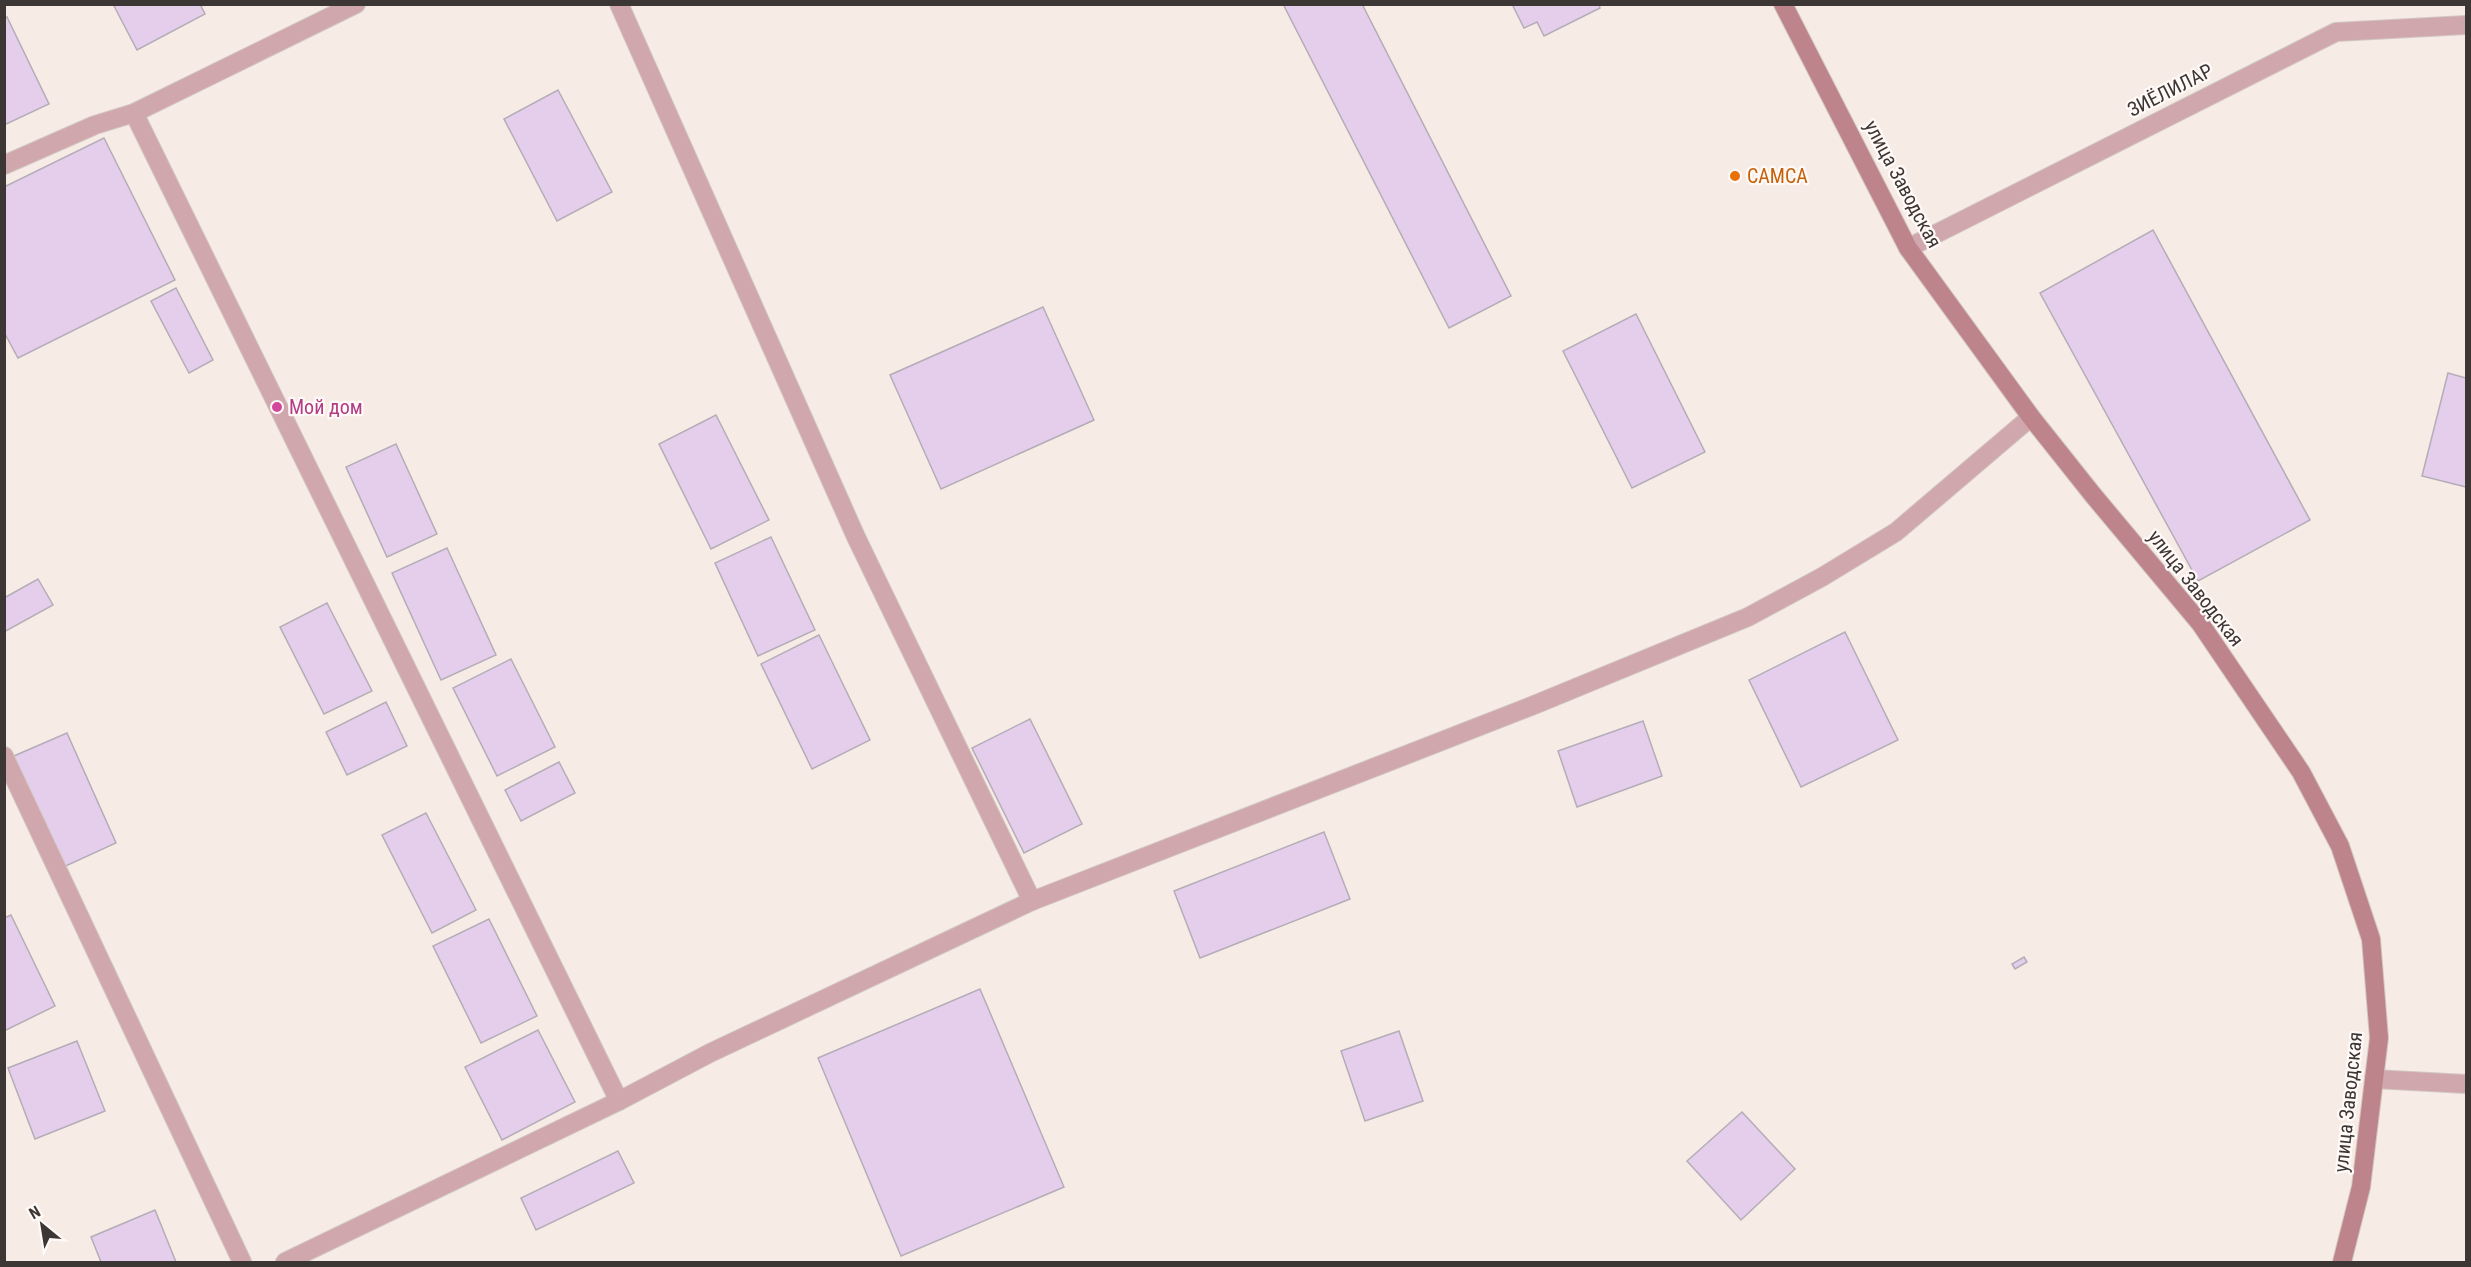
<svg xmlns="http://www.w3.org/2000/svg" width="2471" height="1267" font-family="'Roboto Condensed',sans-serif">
	<rect width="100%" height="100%" fill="#f7ebe5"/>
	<g fill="#e4ceec" stroke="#b4adb7" stroke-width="1.5">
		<path d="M113,4H200L205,14L137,50Z"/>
		<path d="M1283,4H1362L1511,296L1449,328Z"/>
		<path d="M1512,4H1599L1600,8L1544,36L1537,22L1524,28Z"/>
		<path d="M7,17L49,104L4,125V18Z"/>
		<path d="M558,90L612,192L557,221L504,119Z"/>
		<path d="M104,138L175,280L18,358L4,332V187Z"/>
		<path d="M2153,230L2310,520L2198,581L2040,293Z"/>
		<path d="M176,288L213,360L189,373L151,301Z"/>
		<path d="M1043,307L1094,420L941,489L890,375Z"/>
		<path d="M1636,314L1705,452L1632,488L1563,351Z"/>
		<path d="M2448,373L2466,378V487L2422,476Z"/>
		<path d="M716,415L769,520L711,549L659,444Z"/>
		<path d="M396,444L437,534L387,557L346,467Z"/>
		<path d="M771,537L815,630L758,656L715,563Z"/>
		<path d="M447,548L496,655L441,680L392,573Z"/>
		<path d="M38,579L53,605L4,632V598Z"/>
		<path d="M327,603L372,691L324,714L280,627Z"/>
		<path d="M1845,632L1898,740L1801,787L1749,680Z"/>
		<path d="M819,635L870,740L812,769L761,664Z"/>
		<path d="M511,659L555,747L497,776L453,688Z"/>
		<path d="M386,702L407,746L347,775L326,732Z"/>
		<path d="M1030,719L1082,824L1024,853L972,748Z"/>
		<path d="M1643,721L1662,776L1577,807L1558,751Z"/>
		<path d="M67,733L116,843L57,870L7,759Z"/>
		<path d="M559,762L575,793L521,821L505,790Z"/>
		<path d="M426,813L476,910L432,933L382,835Z"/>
		<path d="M1324,832L1350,899L1200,958L1174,891Z"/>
		<path d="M11,915L55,1006L4,1031V918Z"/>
		<path d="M489,919L537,1016L481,1043L433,946Z"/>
		<path d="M2024,957L2027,962L2015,969L2012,964Z"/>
		<path d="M980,989L1064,1187L901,1256L818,1058Z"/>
		<path d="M538,1030L575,1102L502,1140L465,1067Z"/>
		<path d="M1399,1031L1423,1101L1365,1121L1341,1051Z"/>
		<path d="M77,1041L105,1111L35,1139L8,1068Z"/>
		<path d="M1742,1112L1795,1169L1741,1220L1687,1161Z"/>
		<path d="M618,1151L634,1183L536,1230L521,1198Z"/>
		<path d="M155,1210L176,1262H101L91,1237Z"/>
	</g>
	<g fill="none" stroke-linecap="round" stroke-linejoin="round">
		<g stroke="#d2c7c2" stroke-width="20">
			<g id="street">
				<path d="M619,4L856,537L1032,901L1534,705L1748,617L1822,577L1896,532L2031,417"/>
				<path d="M134,113L619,1101"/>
				<path d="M4,165L95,125L134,113L356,4"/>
				<path d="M1908,248L2336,32L2466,25"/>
				<path d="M4,756L242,1262"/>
				<path d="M2374,1079L2466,1084"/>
				<path d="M285,1262L619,1101L710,1053L1032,901"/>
			</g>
		</g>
		<g stroke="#d2c7c2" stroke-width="20">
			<path id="secondary" d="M1783,4L1908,248L2031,417L2093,495L2200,623L2301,772L2340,846L2371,939L2379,1038L2361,1187L2342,1262"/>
		</g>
		<use href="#street" stroke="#d0a7ac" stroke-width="18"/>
		<use href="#secondary" stroke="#be848c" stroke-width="18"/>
	</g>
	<circle fill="#e8710a" stroke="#fffaf8" stroke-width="2" cx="1735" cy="176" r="6"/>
	<circle fill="#d1479c" stroke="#fffaf8" stroke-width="2" cx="277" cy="407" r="6"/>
	<g text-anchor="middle" stroke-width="4.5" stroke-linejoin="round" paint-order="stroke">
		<g font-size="20" fill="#3c3735" stroke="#fffaf8">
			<text transform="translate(2170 90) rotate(-27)" y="7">ЗИЁЛИЛАР</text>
			<text transform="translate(1903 184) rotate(62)" y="7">улица Заводская</text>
			<text transform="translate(2196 588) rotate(52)" y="7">улица Заводская</text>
			<text transform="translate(2348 1102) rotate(-84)" y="7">улица Заводская</text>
		</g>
		<g font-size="20" fill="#c56008" stroke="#fffaf8" text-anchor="start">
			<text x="1747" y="183">САМСА</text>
		</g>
		<g font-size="20" fill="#b23c85" stroke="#fffaf8" text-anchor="start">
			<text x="289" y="414">Мой дом</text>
		</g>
	</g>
	<rect width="2471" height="1267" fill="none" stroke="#3c3735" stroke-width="12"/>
	<g transform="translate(42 1225) rotate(330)" stroke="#fffaf8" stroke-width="4.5" paint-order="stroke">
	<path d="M0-4.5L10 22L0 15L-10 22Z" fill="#3c3735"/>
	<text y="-9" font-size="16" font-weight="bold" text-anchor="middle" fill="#3c3735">N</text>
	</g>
</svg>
